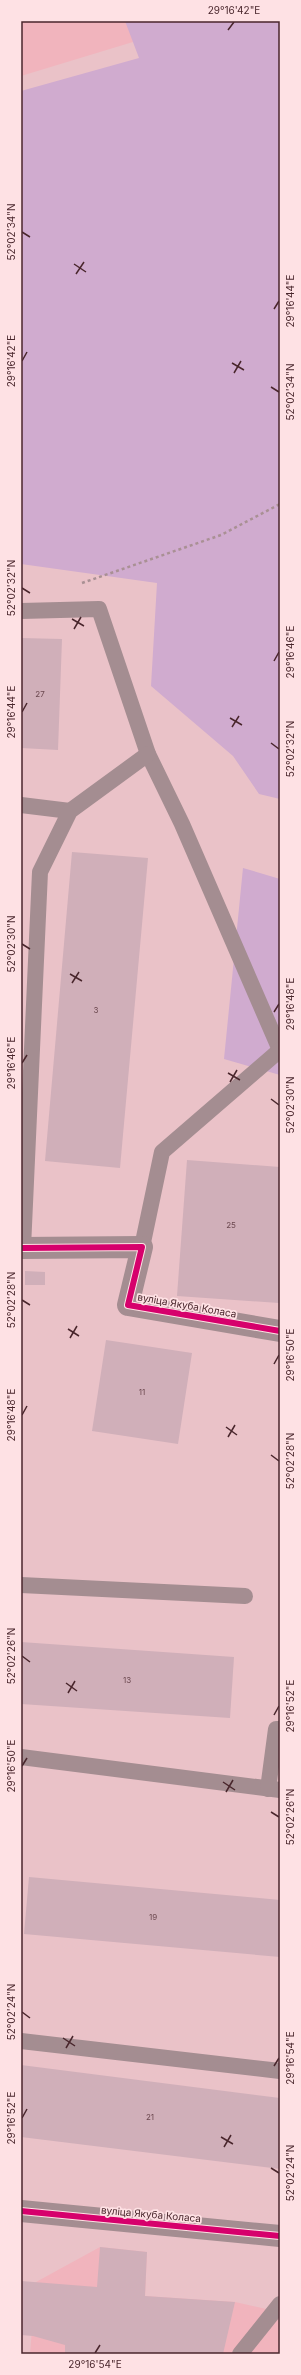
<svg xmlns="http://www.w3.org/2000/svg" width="301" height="2375" font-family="Inter,sans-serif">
	<rect width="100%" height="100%" fill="#eac2c8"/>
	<g fill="#f1b4bd">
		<path d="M21,21H150L146,38L21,76Z"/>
		<path d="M100,2247L147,2252L145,2296L235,2302L280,2312V2354H30L36,2282Z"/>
	</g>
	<g fill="#d0abcf">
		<path d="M125,21H280V799L259,794L233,756L151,686L157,583L21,564V91L139,58Z"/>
		<path d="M243,868L280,879V1075L224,1059Z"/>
	</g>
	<g fill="#d0afb9">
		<path d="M21,638L62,639L58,750L21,748Z"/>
		<path d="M72,852L148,858L120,1168L45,1161Z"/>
		<path d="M187,1160L280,1167L279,1303L177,1296Z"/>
		<path d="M25,1271L45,1272V1285H25Z"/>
		<path d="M106,1340L192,1353L178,1444L92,1431Z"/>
		<path d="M21,1642L234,1657L230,1718L21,1704Z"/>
		<path d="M29,1877L280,1900V1957L24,1934Z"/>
		<path d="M21,2065L280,2098V2169L21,2137Z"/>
		<path d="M100,2247L147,2252L145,2296L235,2302L223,2354H65V2345L33,2336L21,2335V2281L97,2287Z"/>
	</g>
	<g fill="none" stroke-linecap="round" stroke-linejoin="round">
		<path stroke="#a99094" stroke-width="2.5" stroke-dasharray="3 3" stroke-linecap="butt" d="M82,583L221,535L280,504"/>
		<g stroke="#a48d91" stroke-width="16">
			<path d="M21,611L99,609L148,754L182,824L280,1050"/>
			<path d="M21,805L70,811"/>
			<path d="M142,1247L162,1152L280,1050"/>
			<path d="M23,1248L40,872L70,811L148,754"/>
			<path d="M21,1585L245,1596"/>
			<path d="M21,1757L280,1790"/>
			<path d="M268,1789L276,1729H280"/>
			<path d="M21,2041L280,2071"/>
			<path d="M240,2354L280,2304"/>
		</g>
		<g stroke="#a48d91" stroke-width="22">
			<path d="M21,1248L142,1247L128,1305L280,1331"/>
			<path d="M21,2211L280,2236"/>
		</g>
		<g stroke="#fee1e4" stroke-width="8">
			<g id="cycleway">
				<path d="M21,1248L142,1247L128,1305L280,1331"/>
				<path d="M21,2211L280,2236"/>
			</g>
		</g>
		<use href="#cycleway" stroke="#d6006c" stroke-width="6"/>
	</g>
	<path fill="none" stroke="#49262c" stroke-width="1.5" d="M228,30L234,22M22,232L30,237M74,264L86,272M76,274L84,262M274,309L279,301M22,361L27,352M232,363L244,370M234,373L241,361M271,387L279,392M22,588L30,593M72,619L84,626M74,629L81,617M274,661L279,652M22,712L27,703M230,718L242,725M232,727L239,716M271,743L279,749M22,944L30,949M70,974L82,981M72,983L79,972M274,1012L279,1004M22,1063L27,1055M228,1073L240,1080M230,1082L237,1070M271,1099L279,1105M22,1300L30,1305M68,1329L79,1336M70,1338L77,1326M274,1364L279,1355M22,1415L27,1406M226,1427L237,1435M228,1437L235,1425M271,1455L279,1461M22,1656L30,1662M66,1683L77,1691M68,1693L75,1681M274,1715L279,1706M22,1766L27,1758M223,1782L235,1790M226,1792L233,1780M271,1812L279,1817M22,2012L30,2018M63,2038L75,2046M66,2048L73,2036M274,2066L279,2058M22,2118L27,2109M221,2137L233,2144M224,2147L231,2135M271,2168L279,2173M95,2353L100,2345"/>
	<g text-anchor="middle" stroke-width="3.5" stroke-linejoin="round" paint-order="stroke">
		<g font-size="8" fill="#6b484f">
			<text x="40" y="697">27</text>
			<text x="96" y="1013">3</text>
			<text x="231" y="1228">25</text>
			<text x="142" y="1395">11</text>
			<text x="127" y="1683">13</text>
			<text x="153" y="1920">19</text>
			<text x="150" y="2120">21</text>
		</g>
		<g font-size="10" fill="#49262c" stroke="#fee1e4">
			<text transform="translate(187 1305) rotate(10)" y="4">вуліца Якуба Коласа</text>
			<text transform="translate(151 2214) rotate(5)" y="4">вуліца Якуба Коласа</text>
		</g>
	</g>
	<rect width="301" height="2375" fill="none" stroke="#fee1e4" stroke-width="44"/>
	<rect x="22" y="22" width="257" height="2331" fill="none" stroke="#49262c" stroke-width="1.5"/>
	<g font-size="10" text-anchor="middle" fill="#49262c">
		<text x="234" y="14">29°16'42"E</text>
		<text transform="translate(11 232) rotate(-90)" y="4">52°02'34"N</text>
		<text transform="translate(290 301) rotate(-90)" y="4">29°16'44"E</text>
		<text transform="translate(11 361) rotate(-90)" y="4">29°16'42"E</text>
		<text transform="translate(290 392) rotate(-90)" y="4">52°02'34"N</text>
		<text transform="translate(11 588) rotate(-90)" y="4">52°02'32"N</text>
		<text transform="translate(290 652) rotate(-90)" y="4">29°16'46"E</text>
		<text transform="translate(11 712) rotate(-90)" y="4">29°16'44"E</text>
		<text transform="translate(290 749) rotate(-90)" y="4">52°02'32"N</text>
		<text transform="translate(11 944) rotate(-90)" y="4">52°02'30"N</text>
		<text transform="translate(290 1004) rotate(-90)" y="4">29°16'48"E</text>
		<text transform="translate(11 1063) rotate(-90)" y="4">29°16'46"E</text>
		<text transform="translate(290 1105) rotate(-90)" y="4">52°02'30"N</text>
		<text transform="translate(11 1300) rotate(-90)" y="4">52°02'28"N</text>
		<text transform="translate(290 1355) rotate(-90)" y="4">29°16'50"E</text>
		<text transform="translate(11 1415) rotate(-90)" y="4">29°16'48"E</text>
		<text transform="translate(290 1461) rotate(-90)" y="4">52°02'28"N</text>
		<text transform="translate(11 1656) rotate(-90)" y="4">52°02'26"N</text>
		<text transform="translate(290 1706) rotate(-90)" y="4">29°16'52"E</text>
		<text transform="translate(11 1766) rotate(-90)" y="4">29°16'50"E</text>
		<text transform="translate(290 1817) rotate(-90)" y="4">52°02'26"N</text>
		<text transform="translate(11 2012) rotate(-90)" y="4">52°02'24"N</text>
		<text transform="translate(290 2058) rotate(-90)" y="4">29°16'54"E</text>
		<text transform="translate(11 2118) rotate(-90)" y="4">29°16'52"E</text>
		<text transform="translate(290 2173) rotate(-90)" y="4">52°02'24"N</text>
		<text x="95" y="2368">29°16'54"E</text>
	</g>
</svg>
